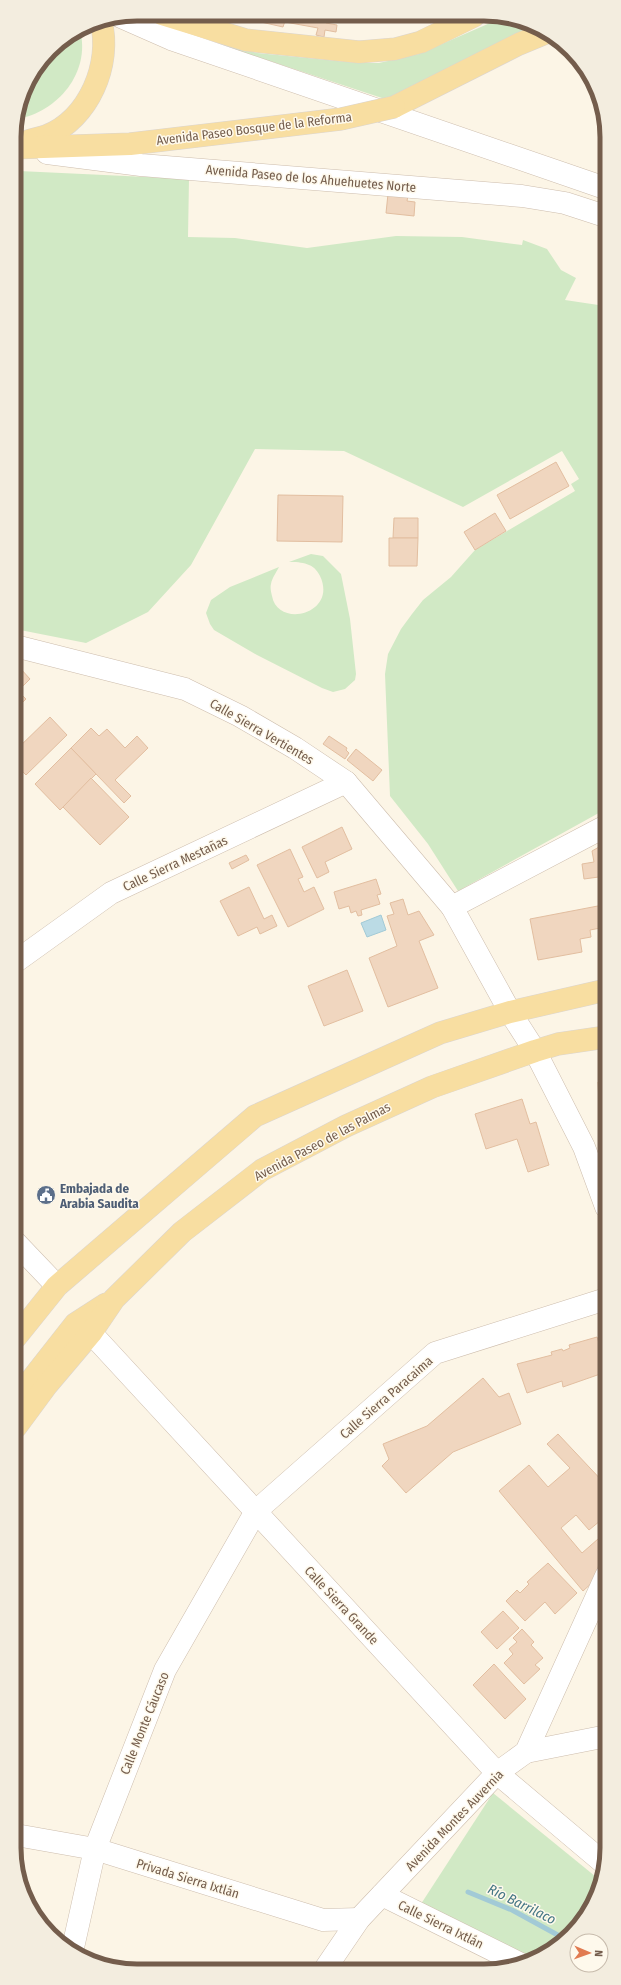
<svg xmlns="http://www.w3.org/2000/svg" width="621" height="1985" font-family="'Fira Sans Condensed',sans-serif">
	<rect width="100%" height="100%" fill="#fcf5e6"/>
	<g fill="#d1e9c5">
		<path d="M506,16L541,29L385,99L194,36L257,53L358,63H379L419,54Z"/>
		<path d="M80,30C91,72 58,112 17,119L23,90L50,50Z"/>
		<path d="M19,171L189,179L188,237L235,238L307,248L396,236L462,237L522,245L523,240L547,249L561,270L576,278L565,300L605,306L606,809L458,891L428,844L390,796L385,674L388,654L401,629L412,614L423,600L451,577L475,550L575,491L571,484L579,479L562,451L463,507L344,451L255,449L191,565L148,612L86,643L15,629L14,172Z"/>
		<path d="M311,554L323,556L341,574L350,619L356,674L355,680L345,689L333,692L322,688L257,655L214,630L210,624L206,613L211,600L230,587L279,567C276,573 272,578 271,584C270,587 271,592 272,596C278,629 338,614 320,576C314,563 302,562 289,562Z"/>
		<path d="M493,1793L601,1881C592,1918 562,1948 527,1961L419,1907Z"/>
	</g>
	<path fill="#bbdbe5" stroke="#a2cad6" d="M381,915L386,930L367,937L361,923Z"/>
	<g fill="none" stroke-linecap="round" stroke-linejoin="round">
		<path stroke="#a2cad6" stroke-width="5" d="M468,1892L512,1910L565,1939"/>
	</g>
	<g fill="#f0d6bf" stroke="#e2bea0">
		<path d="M243,15H287L283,27L252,20L248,22L245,18L243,21L241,19Z"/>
		<path d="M287,15H327L326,23L337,25L336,32L325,30L324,37L316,35L318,28L285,22Z"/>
		<path d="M388,194L408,196L407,201L415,202L414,216L386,213Z"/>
		<path d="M556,462L569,486L510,519L497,495Z"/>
		<path d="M278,495L343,496L342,542L277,541Z"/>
		<path d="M495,513L506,531L475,550L464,532Z"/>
		<path d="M394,518H418V538H393Z"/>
		<path d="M389,538H418L417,566H389Z"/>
		<path d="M20,668L30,679L18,691L26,699L15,710V672Z"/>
		<path d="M50,717L67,735L26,775L15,764V751Z"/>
		<path d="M91,728L99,736L107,729L125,748L137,736L148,748L115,780L131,796L124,803L71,748Z"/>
		<path d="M329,736L347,748L346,750L349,753L345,759L323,744Z"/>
		<path d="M71,748L96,774L60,810L35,784Z"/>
		<path d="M356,749L382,770L373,781L347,760Z"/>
		<path d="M91,778L129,817L100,845L63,807Z"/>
		<path d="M342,827L352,849L325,862L329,872L317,878L302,847Z"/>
		<path d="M606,843V876L584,879L582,864L594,862L592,851Z"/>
		<path d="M290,849L303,877L298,879L304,892L314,887L324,909L288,927L257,865Z"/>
		<path d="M246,855L249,860L232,869L229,863Z"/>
		<path d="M376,879L381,894L377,895L380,904L361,910L362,915L358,916L356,911L351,913L349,906L339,909L334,892Z"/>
		<path d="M249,887L264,919L272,915L277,926L260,934L257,927L238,936L220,901Z"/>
		<path d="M403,899L408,915L419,911L434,935L419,941L438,988L388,1007L369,958L397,946L387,916L394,914L390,903Z"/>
		<path d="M603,905L606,927L590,930L591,937L580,939L582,952L538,960L530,919Z"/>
		<path d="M347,970L363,1011L324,1026L308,986Z"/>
		<path d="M606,1081V1122L605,1102H599L598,1082Z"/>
		<path d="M522,1099L530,1124L536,1122L549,1165L528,1172L517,1139L486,1149L475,1114Z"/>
		<path d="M597,1337L606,1364V1372L563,1387L562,1381L527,1393L517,1364L552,1355L551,1352L562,1349L563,1351L570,1348L569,1345Z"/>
		<path d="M483,1378L499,1397L509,1393L521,1424L453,1452L406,1493L382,1466L389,1459L383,1444L427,1426Z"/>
		<path d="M558,1434L606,1485V1488L602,1492L606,1497V1516L589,1530L576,1515L561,1528L582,1553L606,1532V1541L594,1581L583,1591L499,1491L529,1465L548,1487L570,1468L547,1444Z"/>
		<path d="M548,1563L577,1593L555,1614L545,1602L525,1621L506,1601L517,1590L520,1593L529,1584L527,1582Z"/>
		<path d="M503,1611L519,1628L497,1649L481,1632Z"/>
		<path d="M522,1629L534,1642L531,1645L543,1658L535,1665L540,1669L524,1684L504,1663L513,1654L509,1649L517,1642L513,1638Z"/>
		<path d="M494,1664L526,1699L505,1719L473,1685Z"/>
	</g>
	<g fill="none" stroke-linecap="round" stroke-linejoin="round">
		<g stroke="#cdbdad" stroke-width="23">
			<g id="minor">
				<path d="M121,17L171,39L605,188"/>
				<path d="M47,153L141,165L522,196L565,203L605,216"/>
				<path d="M15,646L185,689L240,716L295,748L346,782L452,907L510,1012L535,1051L584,1147L606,1207"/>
				<path d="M452,907L606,826"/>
				<path d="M15,962L111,893L346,782"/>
				<path d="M16,1243L57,1286"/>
				<path d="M91,1333L497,1773L605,1864"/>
				<path d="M526,1752L607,1736"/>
				<path d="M16,1835L95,1849L323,1920L359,1919"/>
				<path d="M382,1895L521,1964"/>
				<path d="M72,1952L95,1849L165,1670L256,1511L435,1353L606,1299"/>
				<path d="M325,1969L359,1919L497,1773L526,1752L606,1576"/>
			</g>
		</g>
		<g stroke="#dbd5d0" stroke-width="23">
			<g id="major">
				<path d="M162,14L246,40L359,52L395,49L421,42L474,16"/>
				<path d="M394,107L519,44L548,32"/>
				<path d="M28,141C34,139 40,138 46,136C89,119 112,64 101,21"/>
				<path d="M14,148L130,144L341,119"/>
				<path d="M16,1337L57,1286L255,1116L440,1033L510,1012L606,990"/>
				<path d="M16,1399L75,1324L106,1304"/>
				<path d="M16,1427L47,1385L91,1333L114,1299L182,1232L262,1170L346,1126L432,1087L535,1051L558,1044L606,1037"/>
			</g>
		</g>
		<use href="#minor" stroke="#fff" stroke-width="22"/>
		<use href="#major" stroke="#f8dea1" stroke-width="22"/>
		<g stroke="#dbd5d0" stroke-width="23" stroke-linecap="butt">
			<path id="major-bridge" d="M341,119L394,107"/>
		</g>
		<use href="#major-bridge" stroke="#f8dea1" stroke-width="22"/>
	</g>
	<defs>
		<g id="civic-disc" transform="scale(1)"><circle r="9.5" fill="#5c6f8a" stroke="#fef9ec"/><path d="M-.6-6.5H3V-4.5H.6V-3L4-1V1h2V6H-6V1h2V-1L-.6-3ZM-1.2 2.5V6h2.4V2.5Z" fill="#fff"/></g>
	</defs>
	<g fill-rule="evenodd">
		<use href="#civic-disc" x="46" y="1195"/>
	</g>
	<g text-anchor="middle" stroke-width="3" stroke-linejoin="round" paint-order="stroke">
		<g font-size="13" fill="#745d4c" stroke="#fef9ec">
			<text transform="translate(254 128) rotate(-7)" y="5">Avenida Paseo Bosque de la Reforma</text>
			<text transform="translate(311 178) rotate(5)" y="5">Avenida Paseo de los Ahuehuetes Norte</text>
			<text transform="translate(262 731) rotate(30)" y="5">Calle Sierra Vertientes</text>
			<text transform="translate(175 863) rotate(-25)" y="5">Calle Sierra Mestañas</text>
			<text transform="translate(322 1141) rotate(-28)" y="5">Avenida Paseo de las Palmas</text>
			<text transform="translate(386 1397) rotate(-41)" y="5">Calle Sierra Paracaima</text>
			<text transform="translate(342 1605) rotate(47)" y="5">Calle Sierra Grande</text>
			<text transform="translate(144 1723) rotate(-68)" y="5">Calle Monte Cáucaso</text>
			<text transform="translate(454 1820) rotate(-46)" y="5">Avenida Montes Auvernia</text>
			<text transform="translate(188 1878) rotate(17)" y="5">Privada Sierra Ixtlán</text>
			<text transform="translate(441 1924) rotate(26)" y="5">Calle Sierra Ixtlán</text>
		</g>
		<g font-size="13" font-weight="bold" fill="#4e5e75" stroke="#fef9ec" text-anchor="start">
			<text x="60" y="1193">Embajada de<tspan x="60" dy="15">Arabia Saudita</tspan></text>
		</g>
		<g font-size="14" font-style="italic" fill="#467786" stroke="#fef9ec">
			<text transform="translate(522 1904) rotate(26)" y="5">Río Barrilaco</text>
		</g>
	</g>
	<path d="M0 0H621V1985H0ZM137 21H484A116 116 0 0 1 600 137V1848A116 116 0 0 1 484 1964H137A116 116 0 0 1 21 1848V137A116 116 0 0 1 137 21Z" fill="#f3eddf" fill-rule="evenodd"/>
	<path fill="none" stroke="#745d4c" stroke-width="5" d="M137 21H484A116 116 0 0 1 600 137V1848A116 116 0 0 1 484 1964H137A116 116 0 0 1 21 1848V137A116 116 0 0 1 137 21Z"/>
	<g transform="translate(589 1953) rotate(92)"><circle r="19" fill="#fef9ec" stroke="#c7bbac"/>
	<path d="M0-3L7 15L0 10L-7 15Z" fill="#e17b50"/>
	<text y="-6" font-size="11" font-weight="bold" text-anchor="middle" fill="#745d4c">N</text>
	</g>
</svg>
